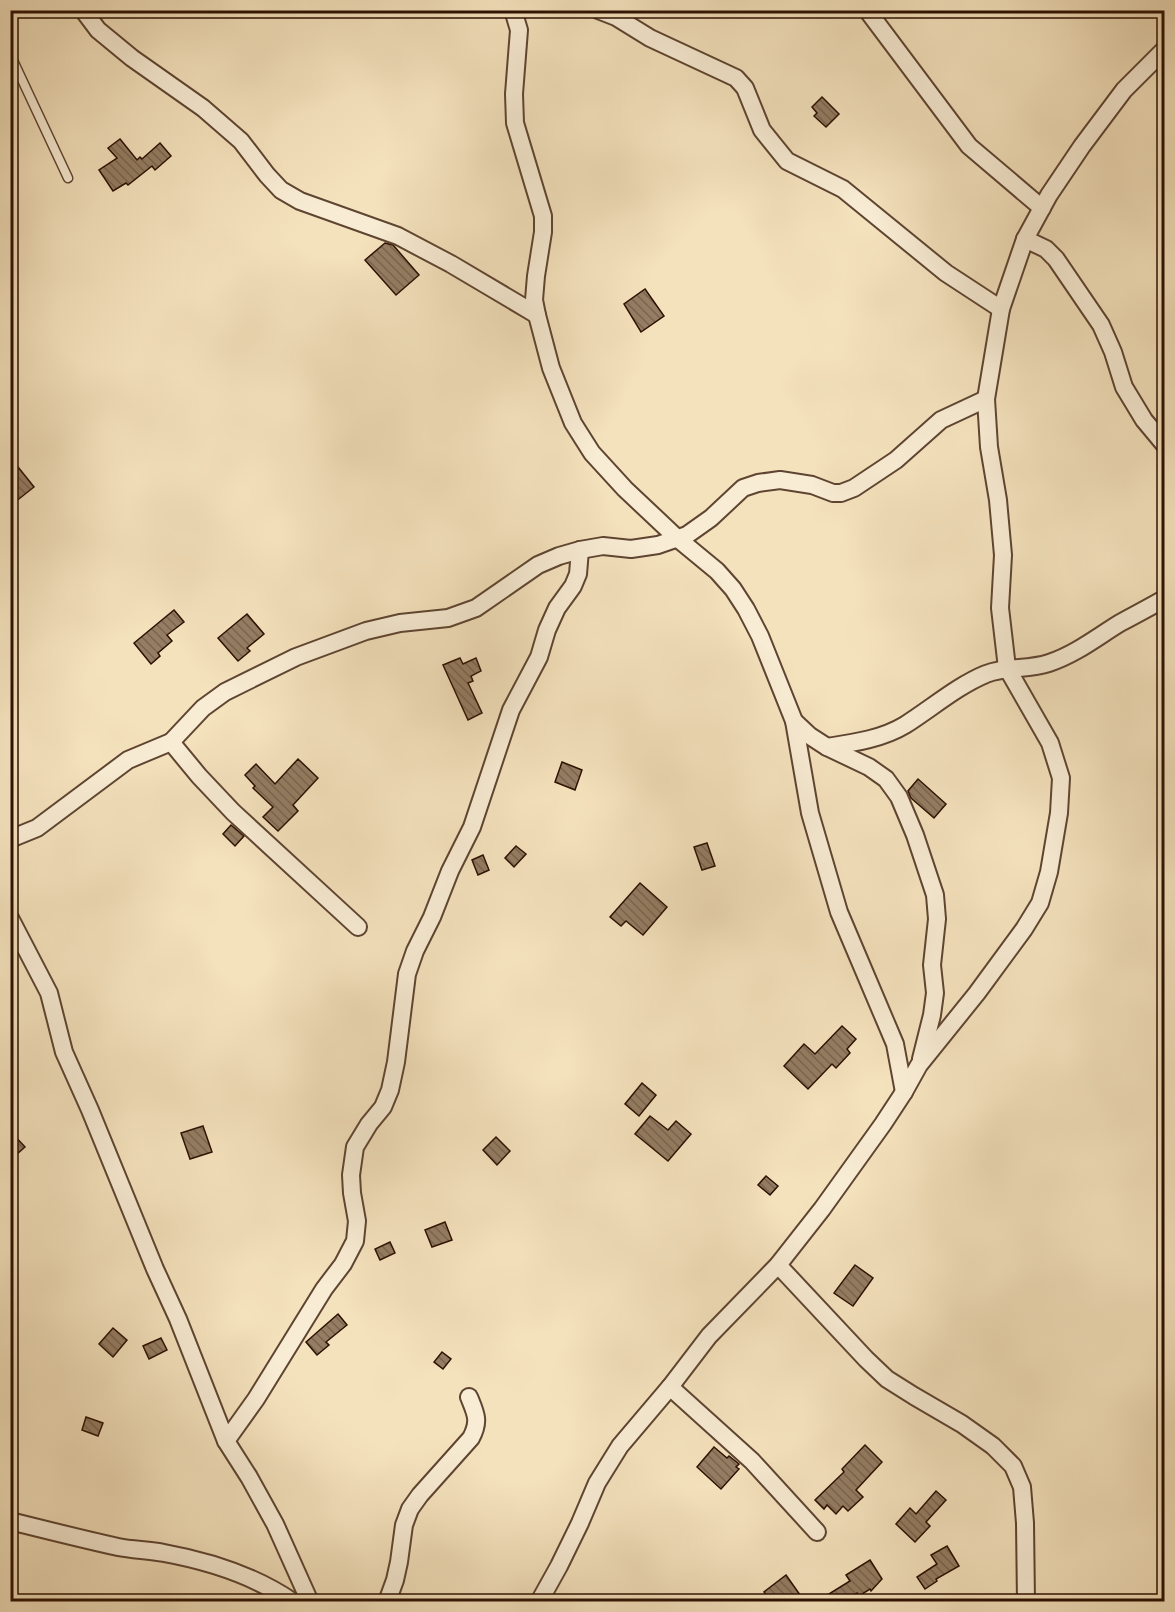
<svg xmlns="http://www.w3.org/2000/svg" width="1175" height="1612" font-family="'Libre Bodoni',serif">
	<defs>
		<pattern id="building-back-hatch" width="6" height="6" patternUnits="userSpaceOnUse" patternTransform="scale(1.5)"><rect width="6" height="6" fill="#947d63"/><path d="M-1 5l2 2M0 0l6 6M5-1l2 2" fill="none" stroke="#79654f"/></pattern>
	</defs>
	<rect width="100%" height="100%" fill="#f4e2bd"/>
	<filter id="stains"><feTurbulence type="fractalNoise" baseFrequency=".00333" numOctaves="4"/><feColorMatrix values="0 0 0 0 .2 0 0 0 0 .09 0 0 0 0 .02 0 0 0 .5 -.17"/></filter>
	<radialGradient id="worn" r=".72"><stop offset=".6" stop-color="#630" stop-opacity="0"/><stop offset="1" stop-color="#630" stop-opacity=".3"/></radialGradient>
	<g fill="url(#building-back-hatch)" stroke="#2c1002" stroke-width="1.5">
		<path d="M822,97L839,114L826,127L814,116L817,113L812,107Z"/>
		<path d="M120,139L137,160L140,157L142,159L160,143L171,156L155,170L152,166L128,185L126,183L113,191L99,170L117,158L108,148Z"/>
		<path d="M385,243L393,245L419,275L396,295L365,260Z"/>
		<path d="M645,289L664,316L641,332L624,304Z"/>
		<path d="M10,457L34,487L10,506Z"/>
		<path d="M174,610L184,622L167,635L172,641L158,653L160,656L151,664L134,643Z"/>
		<path d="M247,614L264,634L247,648L250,651L238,661L218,638Z"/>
		<path d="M460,658L463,664L476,658L481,671L471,676L473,681L468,683L482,713L468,720L443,665Z"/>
		<path d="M298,759L318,778L293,805L298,811L278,831L263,817L273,807L253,788L255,786L245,775L256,764L275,784Z"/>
		<path d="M562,762L582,770L575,790L555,782Z"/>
		<path d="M918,779L946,804L934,818L911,798L908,791Z"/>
		<path d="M231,825L244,836L235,846L223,834Z"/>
		<path d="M707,843L715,866L702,870L694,847Z"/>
		<path d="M516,846L526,854L514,867L505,858Z"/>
		<path d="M483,855L489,870L478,875L472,860Z"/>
		<path d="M640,883L667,907L643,935L626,921L621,926L610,917Z"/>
		<path d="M842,1026L856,1039L847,1049L850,1053L836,1068L832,1064L808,1089L784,1066L804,1044L815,1054Z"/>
		<path d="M642,1083L656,1095L639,1116L625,1104Z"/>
		<path d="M650,1116L668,1130L676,1121L691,1134L668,1161L635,1134Z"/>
		<path d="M203,1126L212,1152L190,1159L181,1133Z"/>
		<path d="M10,1131L25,1147L10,1160Z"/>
		<path d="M496,1137L510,1151L497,1165L483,1150Z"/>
		<path d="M766,1176L778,1186L770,1195L758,1185Z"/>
		<path d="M445,1222L452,1240L432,1247L425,1230Z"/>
		<path d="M390,1242L395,1253L380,1260L375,1249Z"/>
		<path d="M855,1265L873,1278L853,1306L834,1293Z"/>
		<path d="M338,1314L347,1325L326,1342L329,1345L317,1355L306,1342Z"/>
		<path d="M113,1328L127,1340L113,1357L99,1344Z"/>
		<path d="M161,1338L167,1350L149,1359L143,1346Z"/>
		<path d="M442,1352L451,1359L443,1369L434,1362Z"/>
		<path d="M86,1417L103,1423L98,1436L82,1430Z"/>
		<path d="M865,1445L882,1462L856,1490L863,1497L848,1511L843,1506L836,1514L827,1505L824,1509L815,1500L844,1472L842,1469Z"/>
		<path d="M714,1447L727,1458L729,1456L739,1464L736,1467L739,1469L721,1489L697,1467Z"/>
		<path d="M936,1491L946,1500L926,1522L930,1526L915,1542L896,1524L910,1508L916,1514Z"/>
		<path d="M947,1546L959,1566L936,1579L937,1581L925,1589L917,1577L937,1564L931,1555Z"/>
		<path d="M870,1560L882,1579L871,1591L870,1589L859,1596L857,1593L844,1602H816L850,1581L846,1575Z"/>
		<path d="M786,1575L805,1602H771L764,1592Z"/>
	</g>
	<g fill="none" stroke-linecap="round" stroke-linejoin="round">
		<g stroke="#5e4431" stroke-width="11">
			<path id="lane" d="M10,54L68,178"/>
		</g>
		<g stroke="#5e4431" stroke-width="20">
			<g id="street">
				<path d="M83,10L98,30L132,58L203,108L241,141L267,175L281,190L300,201L398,236L451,264L537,315"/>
				<path d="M513,10L519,30L514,94L515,123L543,216V232L536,276L534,300L537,315L551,368L573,423L592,453L625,489L677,538L717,571L733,589L746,609L760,636L794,721L810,736L827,747L869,767L886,779L899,797L915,835L935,895L937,919L932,965L935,993L932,1015L921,1059"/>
				<path d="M598,10L616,17L650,38L736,78L745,88L762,130L787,161L843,189L946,273L1001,309"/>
				<path d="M867,10L969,146L1042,208"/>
				<path d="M1025,239L1046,249L1056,259L1101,325L1113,352L1124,387L1144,420L1164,444"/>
				<path d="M794,721L810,813L839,912L895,1044L904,1092"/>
				<path d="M171,742L199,776L233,812L358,927"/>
				<path d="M827,747C853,743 882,739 905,725C932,708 957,686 986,674C1007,666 1028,670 1049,663C1076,654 1097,637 1120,623C1135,615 1150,607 1164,599"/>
				<path d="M10,839L37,828L128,760L171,742L203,708L225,692L296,657L366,631L400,623L448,618L476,608L538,565L559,556L580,550L603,546L631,549L658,545L687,535L711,518L743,488L758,483L780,480L812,485L833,493H841L854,488L896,460L941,420L986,399"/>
				<path d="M10,918L49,993L64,1052L90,1110L155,1269L178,1319L226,1441L249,1477L275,1524L310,1602"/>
				<path d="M778,1265L866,1359L887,1379L914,1396L962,1424L993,1446L1013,1466L1022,1487L1025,1523L1026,1602"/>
				<path d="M670,1387L752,1461L817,1532"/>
				<path d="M226,1441L256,1399L324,1289L343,1264L355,1241L357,1221L352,1193L351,1175L355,1147L369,1124L383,1107L390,1090L396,1062L407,974L415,951L432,917L450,871L472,827L511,710L539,657L547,630L557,608L573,586L578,574L580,550"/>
				<path d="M10,1521C46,1530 82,1539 118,1547C133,1550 149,1550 164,1553C208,1561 255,1576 293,1602"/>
				<path d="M387,1602L395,1580L399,1562L404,1525L410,1509L420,1495L471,1438C480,1421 476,1414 469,1397"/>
				<path d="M539,1602L559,1566L580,1523L597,1483L620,1446L670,1387L709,1336L778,1265L822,1209L883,1124L904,1092L919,1065L977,993L1024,929L1040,903L1049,872L1059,813L1061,778L1050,743L1007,668L1000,608L1003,555L998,500L989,447L986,399L1001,309L1025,239L1049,195L1082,146L1124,90L1164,50"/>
			</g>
		</g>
		<use href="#lane" stroke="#f8ecd4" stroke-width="8"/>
		<use href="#street" stroke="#f8ecd4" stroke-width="16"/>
	</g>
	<rect width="1175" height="1612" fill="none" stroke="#f4e2bd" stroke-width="36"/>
	<rect x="12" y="12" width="1151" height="1588" fill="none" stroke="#2c1002" stroke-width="3"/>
	<rect x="18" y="18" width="1139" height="1576" fill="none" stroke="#2c1002" stroke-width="1.5"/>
	<rect width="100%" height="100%" filter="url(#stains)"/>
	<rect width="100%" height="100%" fill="url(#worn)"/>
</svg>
